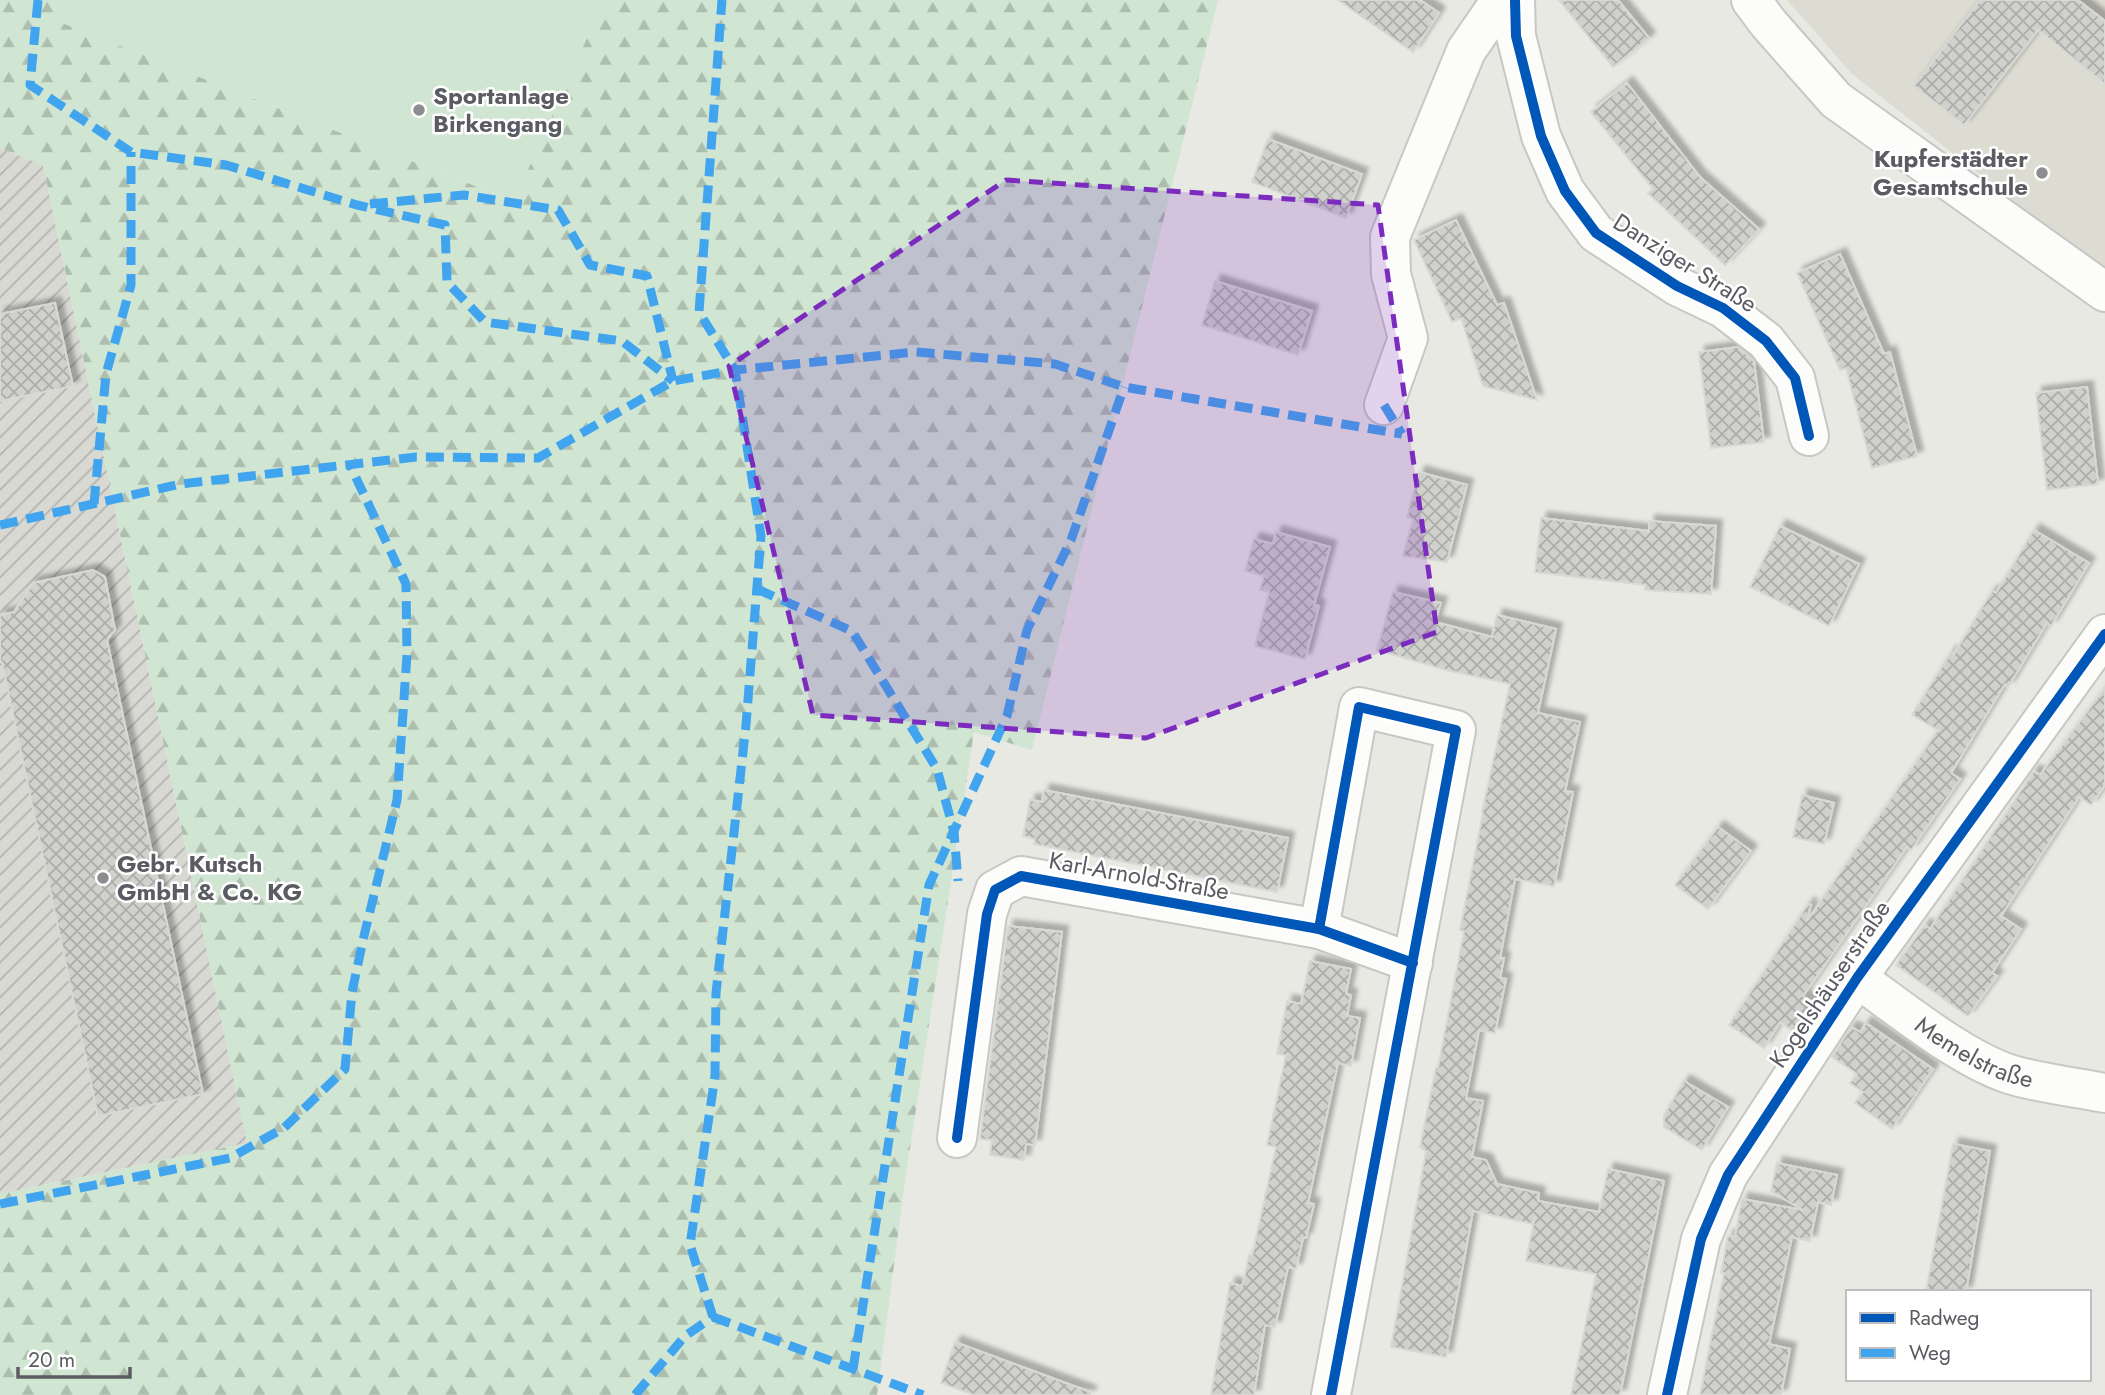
<svg xmlns="http://www.w3.org/2000/svg" width="2105" height="1395" font-family="Jost,sans-serif">
	<defs>
		<pattern id="industrial-furrows" width="10" height="10" patternUnits="userSpaceOnUse" patternTransform="scale(1.75)"><rect width="10" height="10" fill="#d9d9d4"/><path d="M-1 1l2-2M0 10L10 0M9 11l2-2" fill="none" stroke="#b3b3af"/></pattern>
		<pattern id="forest-firs" width="22" height="20" patternUnits="userSpaceOnUse" patternTransform="scale(1.75)"><rect width="22" height="20" fill="#d1e6d2"/><path d="M5 1l3.5 6h-7zM16 11l3.5 6h-7z" fill="#adbeae"/></pattern>
		<pattern id="building-cross-hatch" width="8" height="8" patternUnits="userSpaceOnUse" patternTransform="scale(1.75)"><rect width="8" height="8" fill="#d0d0cd"/><path d="M0 0l8 8M0 8l8-8" fill="none" stroke="#acacaa"/></pattern>
		<filter id="shadow"><feDropShadow dx="6" dy="-6" stdDeviation="2" flood-color="#0004"/></filter>
	</defs>
	<rect width="100%" height="100%" fill="#e9e9e4"/>
	<path fill="url(#industrial-furrows)" d="M0,148L43,165L247,1143L0,1194Z"/>
	<path fill="#dddcd3" d="M1787,0H2105V273L1852,74Z"/>
	<path fill="url(#forest-firs)" d="M0,0H60L53,19L513,201L604,0H1218L1032,750L974,732L905,1181L877,1395H0V1194L247,1143L43,165L0,148Z"/>
	<path fill="#d1e6d2" d="M60,0H604L514,201L52,19Z"/>
	<g fill="url(#building-cross-hatch)" stroke="#d8d8d4" stroke-width="2" filter="url(#shadow)">
		<path d="M1338,0H1420L1439,13L1413,52Z"/>
		<path d="M1559,0H1618L1649,38L1613,67Z"/>
		<path d="M1980,0H2078L2105,21V84L2038,30L1964,125L1914,86Z"/>
		<path d="M1627,83L1700,177L1759,229L1725,265L1648,193L1653,189L1591,112Z"/>
		<path d="M1268,139L1362,174L1346,218L1252,182Z"/>
		<path d="M1456,220L1497,305L1504,303L1537,400L1483,386L1461,318L1452,322L1414,240Z"/>
		<path d="M1840,254L1884,354L1890,352L1917,456L1872,468L1846,368L1840,370L1797,273Z"/>
		<path d="M1215,281L1312,311L1298,355L1202,325Z"/>
		<path d="M55,303L73,386L0,401V314Z"/>
		<path d="M1738,347L1754,361L1764,442L1711,448L1699,352Z"/>
		<path d="M2087,387L2098,484L2047,490L2036,393Z"/>
		<path d="M1419,472L1467,485L1447,562L1403,556L1413,519L1407,517Z"/>
		<path d="M1541,518L1649,531V521L1716,526L1711,594L1645,590V585L1535,572Z"/>
		<path d="M1780,526L1859,564L1829,626L1750,587Z"/>
		<path d="M2034,530L2089,563L2051,626L2047,623L2008,687L2005,684L1951,773L1960,779L1911,850L1907,847L1803,996L1814,1003L1795,1032L1780,1022L1764,1048L1729,1025L1808,904L1811,905L1807,921L1938,730L1912,715L1951,652L1954,654L1992,591L1996,593Z"/>
		<path d="M1276,532L1330,547L1314,605L1319,606L1305,659L1255,646L1269,592L1260,590L1264,576L1245,571L1254,539L1273,544Z"/>
		<path d="M93,570L105,577L115,630L107,640L203,1094L98,1116L2,662L0,660V615L14,612L33,583Z"/>
		<path d="M1393,592L1441,603L1435,622L1492,637L1497,615L1556,629L1538,713L1580,722L1565,791L1573,792L1554,886L1515,879L1500,958H1504L1500,978L1506,979L1495,1033L1479,1030L1466,1098L1483,1101L1472,1157L1486,1160L1497,1184L1539,1193L1538,1201L1599,1212L1608,1169L1664,1181L1620,1395H1571L1596,1274L1526,1261L1535,1216L1533,1224L1473,1211L1446,1357L1391,1347L1426,1151L1420,1147L1436,1068H1438L1464,931L1460,930L1483,813L1482,812L1510,684L1446,670L1377,650Z"/>
		<path d="M2105,688V785L2091,805L2079,797L2001,916L2021,929L1992,973L1997,976L1968,1016L1896,965L1925,925L1930,929L2034,771L2040,775Z"/>
		<path d="M1044,790L1288,838L1277,892L1034,844L1035,839L1023,836L1030,800L1042,802Z"/>
		<path d="M1802,795L1834,803L1824,844L1793,837Z"/>
		<path d="M1718,827L1751,851L1708,909L1675,885Z"/>
		<path d="M1008,926L1062,932L1035,1145L1026,1144L1024,1160L990,1155L992,1140L980,1139Z"/>
		<path d="M1310,961L1351,969L1346,994L1351,995L1347,1016L1360,1018L1351,1066L1338,1063L1308,1203L1314,1204L1306,1238H1303L1296,1269L1288,1267L1275,1327L1265,1325L1254,1395H1211L1230,1283L1241,1286L1243,1284L1249,1255L1252,1256L1276,1147L1267,1145L1286,1055L1277,1054L1287,1001L1301,1004Z"/>
		<path d="M1866,1023L1933,1069L1892,1129L1855,1103L1863,1092L1850,1083L1857,1074L1832,1057L1851,1027L1860,1032Z"/>
		<path d="M1684,1081L1728,1107L1702,1150L1664,1127V1115Z"/>
		<path d="M1953,1144L1990,1151L1966,1292H1926Z"/>
		<path d="M1777,1163L1837,1175L1831,1205L1818,1202L1810,1241L1792,1237L1769,1344L1790,1349L1781,1395H1700L1724,1273H1721L1728,1236L1735,1237L1742,1199L1803,1210L1771,1191Z"/>
		<path d="M955,1342L1090,1392V1395H974L941,1383Z"/>
	</g>
	<g fill="none" stroke-linecap="round" stroke-linejoin="round">
		<g stroke="#c7c7c6" stroke-width="42">
			<g id="minor">
				<path d="M1515,0L1516,36L1541,136L1565,191L1596,233L1677,286L1723,308L1766,341L1795,378L1809,436"/>
				<path d="M1751,0L1769,24L1836,100L2105,292"/>
				<path d="M1384,405L1408,338L1391,274L1390,237L1466,51L1501,0"/>
				<path id="s1" d="M1857,978C1901,1009 1959,1057 2009,1074C2038,1083 2074,1087 2105,1093"/>
				<path d="M957,1138L987,914L995,890L1021,876L1319,929"/>
				<path d="M1331,1395L1456,730L1359,707L1319,929L1413,963"/>
				<path d="M1667,1395L1701,1239L1728,1175L1857,978L2105,634"/>
			</g>
		</g>
		<use href="#minor" stroke="#fcfcfb" stroke-width="38"/>
		<g stroke="#40a5ee" stroke-width="9" stroke-dasharray="18 9" stroke-linecap="butt">
			<path d="M38,0L30,85L131,152L226,165L357,205L445,225L447,282L485,322L622,341L673,381"/>
			<path d="M370,204L464,195L558,210L590,265L647,276L673,381"/>
			<path d="M1384,405L1402,434"/>
			<path d="M94,504L106,374L131,285V152"/>
			<path d="M0,525L181,484L416,457L538,458L673,381L735,370L916,352L1055,364L1124,387L1402,434"/>
			<path d="M757,589L852,631L937,769L954,832L958,881"/>
			<path d="M0,1204L230,1158L284,1128L345,1069L352,992L363,940L397,800L407,655L406,584L350,465"/>
			<path d="M713,1317L690,1245L715,1076L716,993L746,725L761,536L735,370L699,312L722,0"/>
			<path d="M713,1317L923,1395"/>
			<path d="M853,1369L929,885L1007,716L1027,630L1071,540L1124,387"/>
			<path d="M635,1395L685,1336L713,1317"/>
		</g>
		<g stroke="#fff" stroke-width="15">
			<g id="cycleway">
				<path d="M1515,0L1516,36L1541,136L1565,191L1596,233L1677,286L1723,308L1766,341L1795,378L1809,436"/>
				<path d="M957,1138L987,914L995,890L1021,876L1319,929"/>
				<path d="M1331,1395L1456,730L1359,707L1319,929L1413,963"/>
				<path d="M1667,1395L1701,1239L1728,1175L1857,978L2105,634"/>
			</g>
		</g>
		<use href="#cycleway" stroke="#0057b8" stroke-width="10"/>
	</g>
	<path fill="#7b2cbf" fill-opacity="0.2" stroke="#7b2cbf" stroke-width="5" stroke-dasharray="14 9" stroke-linejoin="round" d="M1006,180L1378,205L1437,632L1146,738L813,715L729,366Z"/>
	<g fill="#8c8d90" stroke="#fff" stroke-width="2.5">
		<circle cx="419" cy="110" r="7"/>
		<circle cx="2042" cy="173" r="7"/>
		<circle cx="103" cy="878" r="7"/>
	</g>
	<g text-anchor="middle" stroke-width="5" stroke-linejoin="round" paint-order="stroke">
		<g font-size="24" font-weight="bold" fill="#5a5c62" stroke="#fff" text-anchor="start">
			<text x="433" y="104">Sportanlage<tspan x="433" dy="28">Birkengang</tspan></text>
			<text x="2028" y="167" text-anchor="end">Kupferstädter<tspan x="2028" dy="28">Gesamtschule</tspan></text>
			<text x="117" y="872">Gebr. Kutsch<tspan x="117" dy="28">GmbH &amp; Co. KG</tspan></text>
		</g>
		<g font-size="24" fill="#5a5c62" stroke="#fff">
			<text transform="translate(1685 263) rotate(32)" y="8">Danziger Straße</text>
			<text transform="translate(1139 876) rotate(10)" y="8">Karl-Arnold-Straße</text>
			<text transform="translate(1830 984) rotate(-56)" y="8">Kogelshäuserstraße</text>
			<text dy="8" stroke="none"><textPath href="#s1" startOffset="140">Memelstraße</textPath></text>
		</g>
	</g>
	<rect x="1846" y="1290" width="245" height="91" fill="#ffffff" stroke="#bdbec0" stroke-width="2"/>
	<rect x="1860" y="1313" width="35" height="10" fill="#0057b8" stroke="#bdbec0" stroke-width="2"/>
	<text x="1909" y="1325" font-size="21" fill="#5a5c62">Radweg</text>
	<rect x="1860" y="1348" width="35" height="10" fill="#40a5ee" stroke="#bdbec0" stroke-width="2"/>
	<text x="1909" y="1360" font-size="21" fill="#5a5c62">Weg</text>
	<path d="M18 1367v10h112v-10" fill="none" stroke="#5a5c62" stroke-width="3.5"/>
	<text x="28" y="1367" font-size="21" fill="#5a5c62" stroke="#ffffff" stroke-width="5" paint-order="stroke">20 m</text>
</svg>
